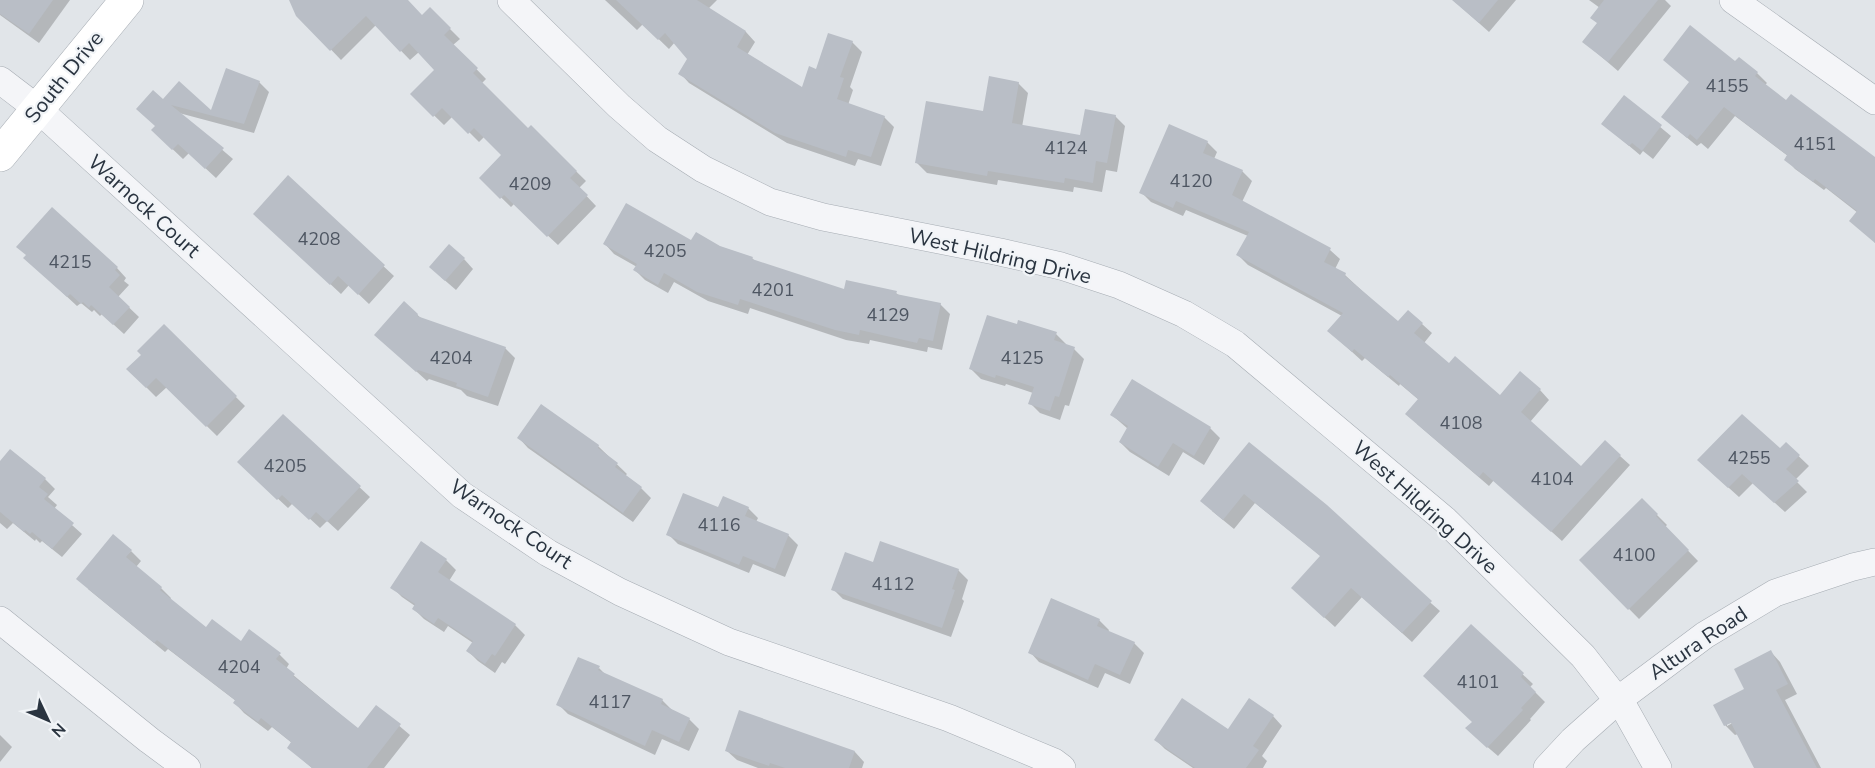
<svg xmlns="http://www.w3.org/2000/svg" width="1875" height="768" font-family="'Nunito Sans',sans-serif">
	<rect width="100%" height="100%" fill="#e1e5e9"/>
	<g fill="#0003" fill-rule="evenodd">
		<path d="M0,0H70L39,43L0,15Z"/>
		<path d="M291,0H406L422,17L430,9L460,39L453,45L486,79L481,84L528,130L531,127L586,181L579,188L596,206L558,245L514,204L511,207L481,178L503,155L484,137L479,142L453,116L444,125L412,94L436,70L419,52L410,60L376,25L341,60L298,15Z"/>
		<path d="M605,0H717L708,9L746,32L755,42L747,55L803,89L817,71L852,42L862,52L850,87L853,90L848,105L884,117L894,127L881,166L858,159L855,166L787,143L689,83L680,73L689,58L675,42L669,49L643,24L637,30Z"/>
		<path d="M1453,0H1516L1489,32Z"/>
		<path d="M1589,0H1665L1671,6L1618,71L1584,42L1599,24L1600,8Z"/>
		<path d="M1735,63L1757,73L1767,83L1765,85L1786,103L1875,159V243L1858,213L1826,188L1824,190L1795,169L1786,159L1788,156L1735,116L1708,149L1701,143L1697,146L1673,126Z"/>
		<path d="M259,82L269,92L254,133L179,113L233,159L216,178L189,153L183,159L163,140L156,126L163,101L211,112Z"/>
		<path d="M1018,83L1028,93L1022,127L1081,137L1115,116L1125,126L1117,172L1106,170L1102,192L1074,187L1073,192L998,180L997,185L927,173L917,163L984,113Z"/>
		<path d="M1624,97L1671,136L1653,159L1643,151L1640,155L1603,124Z"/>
		<path d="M1207,142L1217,152L1214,159L1242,171L1252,181L1242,202L1330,250L1340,259L1335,269L1345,275L1398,324H1422L1432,333L1424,343L1449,365L1500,397L1540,390L1549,400L1530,422L1582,468L1620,456L1630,465L1562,541L1494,480L1489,486L1417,424L1419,400L1400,384L1399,386L1365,358L1362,361L1329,331L1342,316L1248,265L1238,255L1248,236L1186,210L1183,216L1151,202L1141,192Z"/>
		<path d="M288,178L394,276L369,304L349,285L341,294L265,223Z"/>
		<path d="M691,242L720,248L752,258L756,262L845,291L896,293L900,296L940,304L950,314L942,350L928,347L927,352L870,340L869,344L846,340L750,308L748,314L708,301L674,282L668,293L645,280L635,270L637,267L614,254L605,244Z"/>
		<path d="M464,259L473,269L456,290L441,277Z"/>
		<path d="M35,267L117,268L126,278L124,281L129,285L118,297L139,317L124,334L102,314L100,316L94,310L92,312L81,303L77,306Z"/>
		<path d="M404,303L422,319L505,348L515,358L498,406L467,396L461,390L429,379L427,381L386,344Z"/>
		<path d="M164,326L245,406L217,436L167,387L156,397L128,369L143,355Z"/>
		<path d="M1018,326L1056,334L1066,344L1065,346L1074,349L1084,359L1069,406L1065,405L1060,420L1040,413L1030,403L1033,393L1006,384L1005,386L981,379L971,369Z"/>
		<path d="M1133,381L1210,428L1220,438L1204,465L1183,452L1169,476L1130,452L1120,442L1128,429L1112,415Z"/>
		<path d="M542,406L599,447L627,474L625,476L641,488L651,498L633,522L528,448L519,438Z"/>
		<path d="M283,416L370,497L338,531L327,521L320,528L293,503L288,508L249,472Z"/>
		<path d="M1249,444L1440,611L1412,642L1362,597L1335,627L1303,598L1322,557L1255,503L1234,529L1212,511Z"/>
		<path d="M1786,444L1809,466L1795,480L1807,492L1785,512L1753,483L1739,497L1709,470L1780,450Z"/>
		<path d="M0,463L45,479L55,489L48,497L57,505L54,509L82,534L62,557L42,541L40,543L36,539L35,541L13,523L7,529L0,523Z"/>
		<path d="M1642,500L1667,525L1665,527L1698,561L1639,619L1581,560Z"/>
		<path d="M748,508L758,518L756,522L788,535L798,545L785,577L753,564L749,573L678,544L668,534Z"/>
		<path d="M131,551L141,561L136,567L161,588L171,598L170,600L206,629L241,643L280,655L289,664L286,669L359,730L377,707L410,735L384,768H312L289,748L292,743L272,727L268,731L244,713L235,703L236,701L168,649L165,652L88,589Z"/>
		<path d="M446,560L456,570L449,581L515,625L525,635L505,664L502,662L495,673L478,661L468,651L473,643L448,626L444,632L424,619L414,609L415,606L402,597L392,587Z"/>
		<path d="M873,564L958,570L968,580L962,599L964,601L951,637L843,599L833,589Z"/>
		<path d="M1099,620L1109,630L1108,632L1134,643L1144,653L1130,684L1105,673L1098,688L1039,662L1030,652Z"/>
		<path d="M1471,626L1533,684L1530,687L1545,702L1530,719L1531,720L1498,756L1477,738L1474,722Z"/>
		<path d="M1771,652L1780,662L1797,694L1785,700L1821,768H1756L1738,734L1735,735L1725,725L1746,689ZM1738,720L1727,726V723Z"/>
		<path d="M599,668L606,675L662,700L672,710L689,719L699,729L689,751L662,739L655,755L568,714L558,704Z"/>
		<path d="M1273,716L1282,726L1262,756L1267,761L1263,768H1193L1165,749L1156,740L1228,731Z"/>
		<path d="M0,735L12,747L0,762Z"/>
		<path d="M727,751L855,752L864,762L862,768H758L737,760Z"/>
	</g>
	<g fill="#b9bec6">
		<path d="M0,0H53L29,34L0,14Z"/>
		<path d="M289,0H408L422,15L430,7L451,28L444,35L478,68L473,73L528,128L531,125L577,171L570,178L588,195L547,237L504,195L500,199L479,178L501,155L474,128L468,134L442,108L433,117L410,94L434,70L409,43L400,52L366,16L330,51L296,16Z"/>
		<path d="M616,0H697L746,31L737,47L802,87L809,66L816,69L828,33L853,41L840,77L844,78L837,99L885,116L871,157L848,150L846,157L775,133L678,74L687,59L665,33L658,40Z"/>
		<path d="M1452,0H1498L1479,23Z"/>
		<path d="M1604,0H1658L1608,62L1582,42L1597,23L1590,18Z"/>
		<path d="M1690,25L1735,61L1739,57L1758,72L1755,76L1786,100L1791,94L1875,157V243L1849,221L1857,211L1815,179L1813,182L1784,160L1787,155L1724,107L1697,140L1690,134L1687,138L1661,117L1689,82L1663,60Z"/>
		<path d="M226,68L260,81L244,124L171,105L224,148L205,169L178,144L172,150L151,130L155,126L136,109L153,90L163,99L179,81L211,110Z"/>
		<path d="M989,76L1019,82L1012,123L1080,135L1085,109L1116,115L1107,163L1096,161L1093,183L1065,178L1064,183L988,171L987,176L915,163L926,101L983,111Z"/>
		<path d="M1624,95L1662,125L1642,151L1632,143L1629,146L1601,124Z"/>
		<path d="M1169,124L1208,141L1203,153L1243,170L1232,195L1331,248L1324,262L1346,273L1345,276L1398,321L1408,310L1423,323L1414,333L1449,363L1455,356L1500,395L1520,371L1541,389L1521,412L1581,466L1605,440L1621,455L1551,532L1483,472L1479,477L1405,414L1418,399L1390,375L1388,377L1354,349L1352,352L1327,331L1343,313L1236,255L1249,232L1176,201L1173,208L1139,193Z"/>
		<path d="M288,175L385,265L358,295L338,276L330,285L253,214Z"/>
		<path d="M626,203L691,240L696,232L720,246L753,257L752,259L844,289L846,280L897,291L896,294L941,303L933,341L919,338L917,343L860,330L859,335L835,330L740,299L738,305L697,292L664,273L658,285L633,270L637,264L603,244Z"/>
		<path d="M52,207L118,267L115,270L120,275L109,287L130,307L113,325L91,305L89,308L83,302L81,304L70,294L67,297L23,258L26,255L16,247Z"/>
		<path d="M449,244L465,258L445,281L429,267Z"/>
		<path d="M404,301L418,314L417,316L506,347L488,397L456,386L457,383L418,370L416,372L374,335Z"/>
		<path d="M987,315L1017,324L1018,320L1057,332L1054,340L1075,347L1059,397L1055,396L1050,411L1028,404L1034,387L996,375L995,378L969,369Z"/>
		<path d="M164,324L237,396L206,427L156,378L146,388L126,369L141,355L137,351Z"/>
		<path d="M1132,379L1211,427L1194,456L1173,443L1158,467L1119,442L1128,426L1110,415Z"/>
		<path d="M541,404L599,445L598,448L618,463L615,467L642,487L623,513L517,438Z"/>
		<path d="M283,414L361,486L327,522L316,512L309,520L282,495L277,500L237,462Z"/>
		<path d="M1742,414L1780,448L1786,442L1800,455L1786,469L1799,481L1774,503L1742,474L1728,488L1697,460Z"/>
		<path d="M1249,442L1327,505L1432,601L1402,633L1351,588L1324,618L1291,588L1320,556L1244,494L1223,520L1200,501Z"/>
		<path d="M10,449L46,478L39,487L48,494L44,499L74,523L52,549L32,532L30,534L25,530L24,532L0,512V461Z"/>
		<path d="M683,493L718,507L723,496L749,507L745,516L789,534L775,569L743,556L739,565L666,535Z"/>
		<path d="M1642,498L1658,514L1656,516L1689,550L1628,610L1579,560Z"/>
		<path d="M113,534L132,550L126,557L162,587L160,590L206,627L212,619L241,641L249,629L281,653L276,659L295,674L293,676L358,728L376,705L401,724L367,768H312L287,748L291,742L261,718L258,722L233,703L235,700L157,640L154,643L76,579Z"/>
		<path d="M421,541L447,559L438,572L516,624L495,656L492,654L485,664L466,651L473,641L438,618L434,624L412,609L415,604L390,588Z"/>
		<path d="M880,541L959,569L952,589L955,590L942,628L831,590L845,552L873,562Z"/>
		<path d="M1051,598L1100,619L1097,626L1135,642L1120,675L1095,664L1088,680L1028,653Z"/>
		<path d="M1471,624L1524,673L1521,677L1536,692L1521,708L1523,710L1487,748L1465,728L1472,722L1423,676Z"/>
		<path d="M1771,650L1788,684L1776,690L1817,768H1754L1731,723L1724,726L1713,705L1744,689L1734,669Z"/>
		<path d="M578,657L600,666L598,670L663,699L661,704L690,718L679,742L652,730L645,746L556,705Z"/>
		<path d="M1182,698L1228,729L1249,698L1274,715L1253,746L1259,750L1246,768H1195L1154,740Z"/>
		<path d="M739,710L855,751L849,768H785L770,763L769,766L725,751Z"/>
	</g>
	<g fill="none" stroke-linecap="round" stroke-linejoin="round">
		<g stroke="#a6acb3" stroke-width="28">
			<g id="street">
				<path d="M511,0L619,106L657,139L703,169L770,202L823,217L1000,252L1061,266L1119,285L1184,314L1235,344L1445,520L1583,656L1626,711L1658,768"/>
				<path d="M1733,0L1875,101"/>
				<path d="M0,80L38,109L462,495L548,553L620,592L729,642L949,718L1054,762L1062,768"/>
				<path d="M0,620L149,740L187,768"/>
				<path d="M1547,768L1573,740L1618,700L1705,635L1775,593L1853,567L1875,562"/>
			</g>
		</g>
		<g stroke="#a6acb3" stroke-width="34">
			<path id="secondary" d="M0,155L127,0"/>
		</g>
		<use href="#street" stroke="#f4f5f8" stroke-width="27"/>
		<use href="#secondary" stroke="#fff" stroke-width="33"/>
	</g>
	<g text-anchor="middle" stroke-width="4.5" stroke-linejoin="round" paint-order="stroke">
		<g font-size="18" fill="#4e5662">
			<text x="1727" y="92">4155</text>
			<text x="1815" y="150">4151</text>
			<text x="1066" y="154">4124</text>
			<text x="1191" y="187">4120</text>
			<text x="530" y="190">4209</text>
			<text x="319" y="245">4208</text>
			<text x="665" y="257">4205</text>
			<text x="70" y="268">4215</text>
			<text x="773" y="296">4201</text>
			<text x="888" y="321">4129</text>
			<text x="451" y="364">4204</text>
			<text x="1022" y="364">4125</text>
			<text x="1461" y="429">4108</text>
			<text x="1749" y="464">4255</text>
			<text x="285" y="472">4205</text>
			<text x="1552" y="485">4104</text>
			<text x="719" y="531">4116</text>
			<text x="1634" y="561">4100</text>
			<text x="893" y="590">4112</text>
			<text x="239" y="673">4204</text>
			<text x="1478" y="688">4101</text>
			<text x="610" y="708">4117</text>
		</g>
		<g font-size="21" fill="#2a3440" stroke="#f1f4f7">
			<text transform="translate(64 77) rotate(-51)" y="7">South Drive</text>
			<text transform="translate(144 206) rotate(42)" y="7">Warnock Court</text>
			<text transform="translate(1000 256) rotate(13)" y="7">West Hildring Drive</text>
			<text transform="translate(1425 507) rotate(42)" y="7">West Hildring Drive</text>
			<text transform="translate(511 524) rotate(34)" y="7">Warnock Court</text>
			<text transform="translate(1698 643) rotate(-34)" y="7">Altura Road</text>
		</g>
	</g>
	<g transform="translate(48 720) rotate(134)" stroke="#f1f4f7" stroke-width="4.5" paint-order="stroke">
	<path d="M0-4.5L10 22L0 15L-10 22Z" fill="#2a3440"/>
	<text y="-9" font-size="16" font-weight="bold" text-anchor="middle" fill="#2a3440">N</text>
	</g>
</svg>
